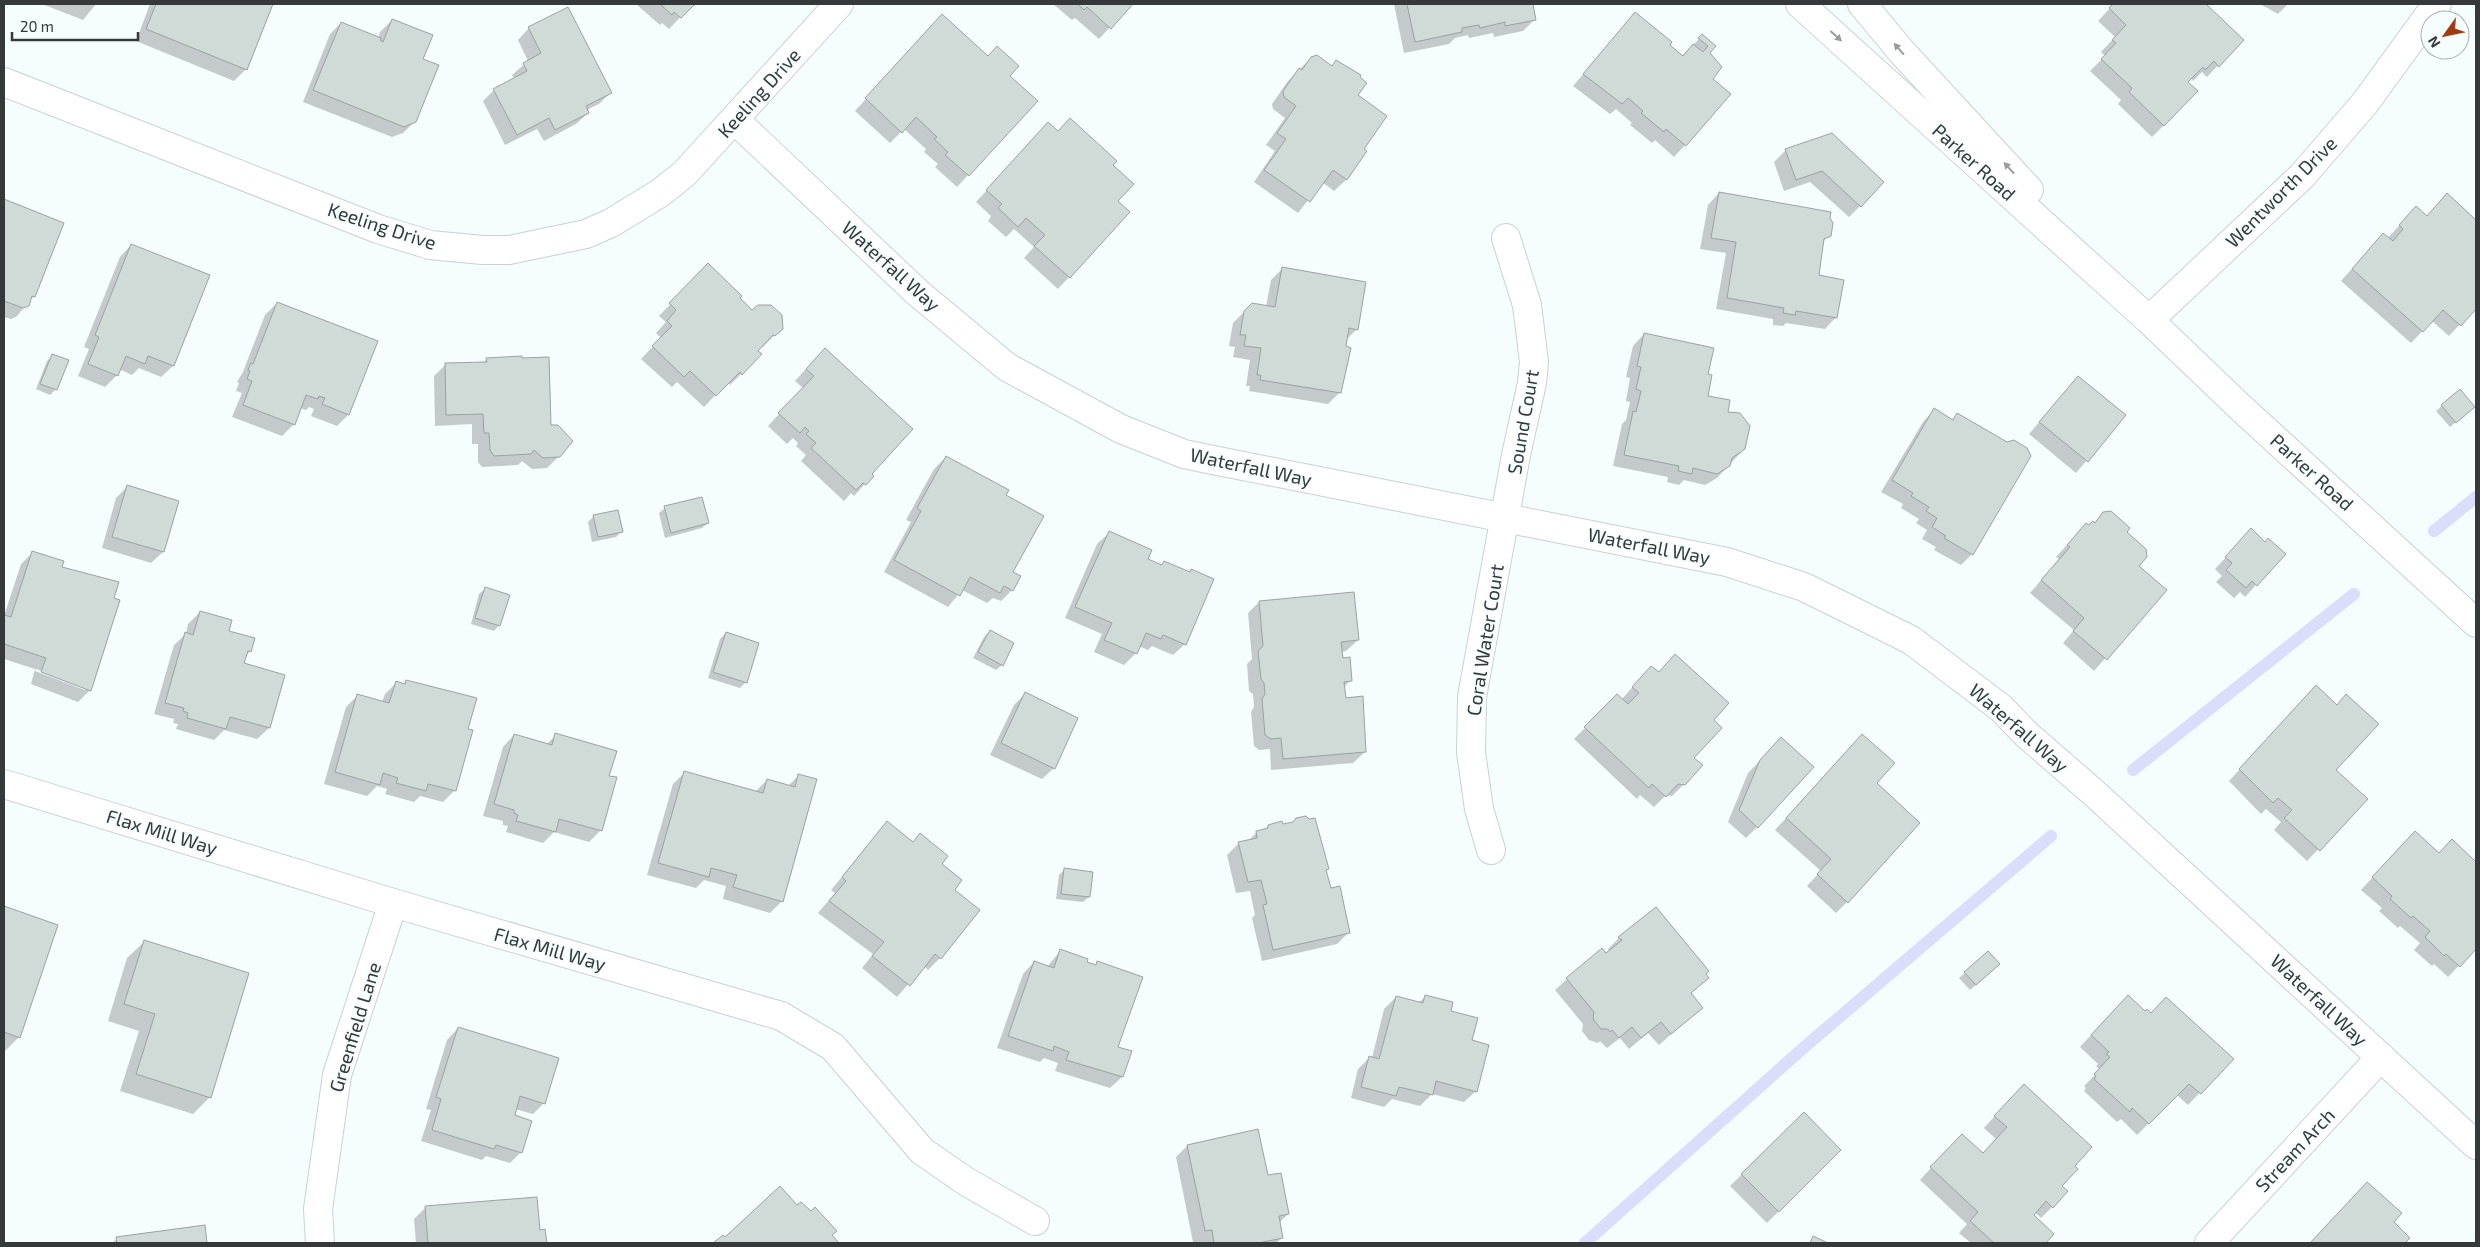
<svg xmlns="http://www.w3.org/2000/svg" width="2480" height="1247" font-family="'Exo 2',sans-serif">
	<rect width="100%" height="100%" fill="#f5fdfe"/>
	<g fill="#0003" fill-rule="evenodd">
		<path d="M42,4H96L83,20Z"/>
		<path d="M150,4H272L246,69L234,81L136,41Z"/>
		<path d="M636,4H693L669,29L662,23L660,25Z"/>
		<path d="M1053,4H1131L1099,39L1075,18L1072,20Z"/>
		<path d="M1394,4H1532L1535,19L1523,31L1494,37L1493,33L1469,38L1468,35L1455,38L1449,44L1404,53Z"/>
		<path d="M2114,4H2204L2242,40L2207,77L2202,72L2193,81L2191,78L2186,82L2164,125L2152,137L2118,104L2121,100L2090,71L2105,56L2101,52L2115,37L2098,21Z"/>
		<path d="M2260,4H2288L2278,14Z"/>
		<path d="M1635,14L1682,56L1702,36L1714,46L1709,53L1711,79L1685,145L1674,157L1655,140L1652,143L1630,125L1632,123L1616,109L1610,114L1573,86Z"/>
		<path d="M392,20L422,59L415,121L403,133L392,137L303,102L330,34L341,23L378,38L380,32Z"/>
		<path d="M930,27L1036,101L957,187L935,167L938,164L924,152L926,149L904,129L890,143L855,111Z"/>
		<path d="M529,28L610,93L599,104L586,110L588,113L576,124L544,141L537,129L505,145L483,101L494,90L514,79L512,75L528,61L518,40Z"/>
		<path d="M1311,58L1332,67L1356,96L1362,149L1365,151L1346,180L1334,191L1322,182L1298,213L1254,182L1275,151L1266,145L1285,118L1273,109L1272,104L1288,81Z"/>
		<path d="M1057,133L1111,165L1117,201L1129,212L1058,289L1024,258L1034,247L1014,229L1006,237L988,221L991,216L976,202L1037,136Z"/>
		<path d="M1831,134L1860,206L1849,217L1810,182L1784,191L1774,162L1786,150Z"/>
		<path d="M1719,193L1829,235L1823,242L1817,276L1836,317L1825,329L1786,323L1783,326L1773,325V319L1716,309L1726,253L1700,249L1708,205Z"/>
		<path d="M2447,195L2476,221V307L2449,336L2432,321L2411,343L2341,281L2372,246L2388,238L2405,219L2427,217Z"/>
		<path d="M4,201L62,224L34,296L16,317L11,319L4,317Z"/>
		<path d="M131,245L208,275L173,366L161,377L139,368L132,375L119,369L117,375L105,387L78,376L89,349L84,347L120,257Z"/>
		<path d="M708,265L752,312L781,328L763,347L761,345L741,374L730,385L728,382L704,407L677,382L672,387L641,359L661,338L656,333L666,322L659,316Z"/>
		<path d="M1282,269L1357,329L1345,341L1340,392L1328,404L1249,391L1250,386H1246L1250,360L1233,357L1235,347L1229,346L1233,323L1252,304L1266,307L1271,280Z"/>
		<path d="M277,303L348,415L337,426L311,416L314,409L309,407L306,410L300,408L293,425L282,436L232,417L242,393L236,391L239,383L237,382L243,372L265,315Z"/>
		<path d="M1644,334L1707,375V397L1726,413L1744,449L1717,478L1705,485L1684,480L1679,485L1667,482L1668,477L1613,466L1622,424L1626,420L1630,402L1626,401L1630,378L1626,377L1633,346Z"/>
		<path d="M53,355L56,389L50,395L36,389L47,361Z"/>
		<path d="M487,359H521L549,427L559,456L547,468L532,469L522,461L518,465L482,467L478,462V444H472V424L435,426L434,376L445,365L482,364Z"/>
		<path d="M813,361L872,476L854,496L851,493L844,501L801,461L806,455L796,446L798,443L793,438L787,444L768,426L803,388L795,381Z"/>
		<path d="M2078,377L2124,416L2076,473L2029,434Z"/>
		<path d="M2442,406L2468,412L2450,427L2436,411Z"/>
		<path d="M1934,410L1952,420L1957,415L1972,554L1961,565L1934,550L1936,547L1922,539L1927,530L1916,523L1919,519L1901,508L1903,504L1881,492L1923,422Z"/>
		<path d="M946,457L1005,496L1012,590L1001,601L993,598L987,603L962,590L948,607L884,572L911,522L906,520L934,469Z"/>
		<path d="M127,487L177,502L163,552L151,563L102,548L116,498Z"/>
		<path d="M665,508L708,523L702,528L665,538L659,513Z"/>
		<path d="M2104,514L2125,533L2137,566L2165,590L2094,671L2063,643L2074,630L2030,593L2059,559L2056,557L2075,536L2086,525L2089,526L2094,523Z"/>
		<path d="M594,516L622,531L616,537L592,542L588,522Z"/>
		<path d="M1109,533L1146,559L1161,566L1164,563L1188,573L1191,571L1185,644L1173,655L1152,646L1148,650L1139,646L1136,653L1124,665L1094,652L1102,634L1065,618L1097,544Z"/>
		<path d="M2240,542L2264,543L2284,554L2245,597L2240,592L2234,598L2216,582L2222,576L2215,569Z"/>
		<path d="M33,552L60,567L90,690L78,702L31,684L35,669L4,659V616L21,564ZM36,669L85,687V690L35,671Z"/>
		<path d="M485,589L499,625L494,631L471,624L479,594Z"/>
		<path d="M1259,602L1358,640L1346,651L1341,652L1350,681L1344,687L1345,699L1365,752L1353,763L1271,770L1270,749L1259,750L1254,746L1251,712L1254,707L1253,694L1249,691L1247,664L1252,659L1248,613Z"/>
		<path d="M200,612L228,632L250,651L245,656L243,664L269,728L257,739L224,730L214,740L176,729L178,724L173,723L174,719L154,714L174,645L186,634L188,624Z"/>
		<path d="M990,631L1002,665L996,670L973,658L984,637Z"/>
		<path d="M726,633L758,644L745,683L740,688L708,678L720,639Z"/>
		<path d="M1640,679L1712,720L1693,758L1684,784L1672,796L1666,795L1654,807L1640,795L1637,799L1574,739L1617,696L1621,700Z"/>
		<path d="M406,681L467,730L454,791L443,802L420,796L414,802L385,794L387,789L377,786L367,796L324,784L346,707L358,695L382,702L385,694L396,683L403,684Z"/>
		<path d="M1025,694L1054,768L1042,779L990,755L1014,705Z"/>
		<path d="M2305,698L2335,770L2366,799L2307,861L2274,830L2281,822L2266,809L2261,814L2229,781Z"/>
		<path d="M514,735L546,745L556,735L608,777L601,830L589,842L554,832L543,843L506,832L508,826L503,825V821L483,816L503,747Z"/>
		<path d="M1862,735L1875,783L1847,902L1836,913L1807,886L1821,871L1775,830Z"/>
		<path d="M1781,739L1757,827L1746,838L1728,822L1748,773Z"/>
		<path d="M685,772L755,792L767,780L788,786L799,775L782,901L770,913L723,899L726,886L704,880L696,888L647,875L673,784Z"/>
		<path d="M887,822L912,843L920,835L940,864L953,890L979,910L940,958L928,970L924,966L897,997L862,968L873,954L818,913L835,893L831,890Z"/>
		<path d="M1268,826L1328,869L1325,871L1330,890L1349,932L1337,944L1262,961L1252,918L1255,915L1250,891L1236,893L1227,855L1239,843L1247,842L1257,832L1264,830Z"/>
		<path d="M2452,841L2476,863V948L2448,977L2434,964L2432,966L2414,950L2420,943L2400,926L2398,928L2379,911L2382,908L2361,890L2403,844L2439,854Z"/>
		<path d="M1064,870L1089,897L1083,902L1056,899L1059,875Z"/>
		<path d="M4,908L56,926L19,1037L4,1052Z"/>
		<path d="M1619,938L1704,974L1708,978L1690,994L1701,1008L1659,1045L1648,1033L1629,1049L1620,1038L1607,1048L1600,1041L1598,1043L1589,1040L1582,1031L1583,1024L1555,990L1567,979L1610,952L1608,949Z"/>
		<path d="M144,942L210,1097L193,1114L120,1091L139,1031L108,1021L127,958Z"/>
		<path d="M1060,951L1094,966L1098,962L1122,1077L1110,1088L1055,1071L1058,1063L1044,1058L1040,1062L997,1048L1023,974L1034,962L1047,967Z"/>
		<path d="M1993,970L1970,990L1959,978L1965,973Z"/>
		<path d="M1396,997L1418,1003L1425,997L1450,1012L1470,1041L1476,1091L1464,1102L1432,1094L1420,1106L1392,1099L1384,1107L1351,1098L1358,1069L1369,1058H1372L1384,1009Z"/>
		<path d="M2116,1008L2151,1014L2232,1059L2188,1105L2177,1095L2137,1135L2121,1119L2117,1122L2084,1091L2086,1088L2084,1086L2100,1070L2096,1066L2098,1064L2080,1047Z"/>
		<path d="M458,1028L544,1103L533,1114L515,1109L513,1116L521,1152L510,1163L486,1156L482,1160L421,1141L431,1110L426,1109L447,1040Z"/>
		<path d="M2012,1097L2061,1186L2052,1207L2041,1218L2035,1212L2032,1216L2053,1234L2044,1243H1971L1959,1233L1967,1224L1920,1180L1950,1147L1982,1154L1996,1139L1984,1128Z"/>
		<path d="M1804,1114L1840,1150L1767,1223L1730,1186Z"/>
		<path d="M1187,1146L1267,1177L1288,1214L1279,1223L1282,1238L1276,1243L1193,1242L1176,1157Z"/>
		<path d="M2356,1195L2392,1222L2406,1243H2311Z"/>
		<path d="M426,1207L539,1232L544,1231L545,1243H416L414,1219Z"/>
		<path d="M797,1207L838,1243H715L723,1236L725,1238Z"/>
		<path d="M204,1226L206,1243H112L117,1239Z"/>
	</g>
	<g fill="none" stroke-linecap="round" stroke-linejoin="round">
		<g stroke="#dbdefb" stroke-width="12">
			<path d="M2434,531L2476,497"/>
			<path d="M2133,770L2354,594"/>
			<path d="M1585,1243L1801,1050L2051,836"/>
		</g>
	</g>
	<g fill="#d0dad7" stroke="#9aa3a0">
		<path d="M156,4H273L247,70L146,29Z"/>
		<path d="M660,4H695L681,18L674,12L672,15Z"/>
		<path d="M1078,4H1133L1111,29L1087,7L1084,10Z"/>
		<path d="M1407,4H1533L1536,20L1505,26V22L1480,28L1479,25L1462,28V32L1415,42Z"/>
		<path d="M2113,4H2206L2244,40L2219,67L2214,61L2205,70L2203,67L2188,82L2198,91L2164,126L2129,92L2132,88L2101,59L2116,43L2112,40L2126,25L2109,8Z"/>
		<path d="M568,7L612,93L586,106L589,113L555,130L549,118L517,135L493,89L527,71L523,63L541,53L528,27Z"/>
		<path d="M1635,12L1672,42L1670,45L1683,56L1693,44L1703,52L1708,46L1698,38L1702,34L1716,46L1710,53L1722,67L1713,79L1731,94L1686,146L1666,129L1664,132L1641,113L1643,111L1628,98L1622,104L1583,74Z"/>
		<path d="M942,14L988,56L997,46L1019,66L1010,76L1038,101L969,176L945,155L948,152L934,139L937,137L916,117L902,133L865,98Z"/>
		<path d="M392,19L433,35L423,59L439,65L416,122L404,127L313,90L341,22L381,38L380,40L383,42Z"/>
		<path d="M1317,55L1332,66L1336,60L1361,75L1360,77L1367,83L1358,95L1387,116L1364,149L1367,151L1347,180L1333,170L1310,202L1264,170L1286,139L1277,133L1296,106L1284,97L1283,91L1299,68L1302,70L1311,57Z"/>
		<path d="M1070,118L1117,161L1113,165L1134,184L1118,201L1130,212L1070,278L1034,246L1045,235L1026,218L1018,227L998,208L1002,204L986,190L1048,122L1058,131Z"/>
		<path d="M1832,133L1884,182L1861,207L1822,171L1796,180L1785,149Z"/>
		<path d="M1719,192L1831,212L1830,218L1833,223L1831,236L1824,239L1819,275L1844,280L1837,318L1796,311L1795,315L1783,313L1784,308L1727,298L1736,242L1711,238Z"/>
		<path d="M2447,193L2476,220V309L2461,326L2443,310L2423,332L2352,269L2383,233L2393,241L2403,229L2399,225L2416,206L2427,216Z"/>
		<path d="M4,199L64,223L35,297L32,296L29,306L23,308L4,301Z"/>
		<path d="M131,244L210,275L174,366L148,356L145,364L126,356L118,376L88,364L99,337L95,335Z"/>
		<path d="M708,263L742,296L740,298L752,310L758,305H771L782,315L783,329L775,336L773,335L758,351L762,354L742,375L740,372L716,396L690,371L684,377L652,346L672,326L667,321L676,310L669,303Z"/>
		<path d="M1282,267L1366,282L1358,330L1349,328L1346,346L1351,348L1341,393L1260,380L1261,375H1257L1261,348L1244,346L1246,335H1240L1244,311L1252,303L1275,307Z"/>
		<path d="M277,302L378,341L349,415L322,404L325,398L319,396L318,399L306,395L295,425L243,405L252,381L247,379L250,371L248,370L251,363L253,364Z"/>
		<path d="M1644,333L1714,348L1708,374L1712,375L1708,396L1730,400L1728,412L1740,413L1750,426L1745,449L1732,458L1730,466L1717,474L1693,468L1692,474L1678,471L1679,466L1624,455L1633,411L1636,412L1641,391L1636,389L1641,367L1637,366Z"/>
		<path d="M825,348L913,429L872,474L874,476L866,485L863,483L856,490L811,448L816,443L806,434L809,431L805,427L800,433L778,413L814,376L806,369Z"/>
		<path d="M52,354L69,360L57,390L40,384Z"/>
		<path d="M522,356V358L549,357L551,425H558L573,441L560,457L543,458L534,450L531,454L494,456L490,450L489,433H484L483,414L446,415L445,363L487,362L486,358Z"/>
		<path d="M2078,376L2126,415L2088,462L2039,422Z"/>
		<path d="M2460,389L2475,407L2456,423L2441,405Z"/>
		<path d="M1934,408L1953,420L1957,413L2007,442L2014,440L2027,448L2031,456L1973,555L1944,538L1946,536L1932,527L1937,518L1926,511L1929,507L1911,496L1913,493L1892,480Z"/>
		<path d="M946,456L1009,490L1006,495L1044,516L1013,572L1021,576L1013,591L1004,586L1000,593L970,577L960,596L894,560L921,511L917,508Z"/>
		<path d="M127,485L179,501L164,552L112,537Z"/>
		<path d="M702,497L709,523L671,533L664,506Z"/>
		<path d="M618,510L623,532L598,537L593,515Z"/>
		<path d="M2111,511L2130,528L2127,532L2146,549L2147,557L2139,566L2167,590L2107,660L2073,631L2084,618L2041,580L2070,547L2067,545L2086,523L2089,525L2093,521L2095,523L2103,512Z"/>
		<path d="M2251,528L2265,542L2268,538L2286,554L2257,586L2252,581L2246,588L2226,570L2232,563L2225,557Z"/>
		<path d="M1109,531L1152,550L1148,559L1162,565L1164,561L1190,572L1191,569L1214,579L1186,645L1163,635L1161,639L1146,633L1137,654L1104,640L1112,623L1075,607Z"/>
		<path d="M32,551L64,561L62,567L119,582L114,598L120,600L91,691L41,672L46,658L4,644V615L11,617Z"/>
		<path d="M485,587L510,595L500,626L475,618Z"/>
		<path d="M1354,592L1359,640L1341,642L1343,658L1350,657L1352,681L1344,682L1346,698L1363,696L1366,752L1283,759L1281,738L1271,739L1265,735L1262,699L1265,694L1264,683L1261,679L1258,651L1263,646L1259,601Z"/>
		<path d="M200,611L232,620L229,631L255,638L251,652L248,651L244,663L285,675L270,728L230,717L226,729L187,718L188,713L183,711L184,708L165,703L185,632L193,635Z"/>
		<path d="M990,630L1014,643L1003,666L978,652Z"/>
		<path d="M726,632L759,643L747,683L713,672Z"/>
		<path d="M1675,654L1729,703L1714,720L1722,728L1694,758L1703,765L1685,785L1678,784L1666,797L1652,784L1649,788L1584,727L1617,694L1628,704L1639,693L1632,687L1651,666L1659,672Z"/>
		<path d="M406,680L477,698L468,729L473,730L456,791L428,784L426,791L396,783L398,778L383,773L380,785L335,772L357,694L389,703L396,681L405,684Z"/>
		<path d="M2316,685L2337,705L2346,694L2379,724L2336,770L2368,799L2320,851L2284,818L2292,810L2278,798L2273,803L2239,769Z"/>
		<path d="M1025,692L1078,718L1055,769L1001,743Z"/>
		<path d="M555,733L617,751L609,776L617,777L602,831L559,819L556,832L516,821L518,815L514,813V810L494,804L514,734L552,745Z"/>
		<path d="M1862,734L1895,763L1877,783L1920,823L1848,903L1817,874L1831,859L1786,818Z"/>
		<path d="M1781,737L1814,767L1758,828L1739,810L1760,760Z"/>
		<path d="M684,771L763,793L767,779L795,787L798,774L817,779L783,902L733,887L737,875L711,868L709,877L658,863Z"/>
		<path d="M1306,816L1309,819L1315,818L1329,869L1326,870L1331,888L1340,886L1350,933L1273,950L1263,905L1267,904L1261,880L1248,882L1238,842L1257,838L1256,831L1268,828V825L1282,821L1283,824L1293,822L1296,818Z"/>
		<path d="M887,821L913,842L920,833L948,856L942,864L962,880L955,890L980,910L941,959L935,954L910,986L872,956L884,942L829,901L846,881L842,877Z"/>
		<path d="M2415,831L2439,853L2452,839L2476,862V949L2460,967L2446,954L2444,956L2425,937L2430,931L2413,916L2411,918L2390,899L2392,896L2372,877Z"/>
		<path d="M1064,868L1093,872L1090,897L1061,894Z"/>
		<path d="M4,906L58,925L20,1038L4,1032Z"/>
		<path d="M1656,907L1709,971L1706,974L1709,978L1691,993L1703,1008L1671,1034L1661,1022L1641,1038L1632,1027L1619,1038L1612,1030L1610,1032L1608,1029H1601L1593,1019L1594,1012L1566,978L1602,948L1606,953L1622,940L1618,937Z"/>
		<path d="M144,940L249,973L211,1098L136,1074L155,1014L124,1004Z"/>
		<path d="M1060,949L1088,959L1087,962L1096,965L1097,961L1143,977L1118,1047L1132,1051L1123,1077L1066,1060L1069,1052L1054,1046L1053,1051L1008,1036L1034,961L1054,968Z"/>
		<path d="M1988,951L2000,964L1976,985L1964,972Z"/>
		<path d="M1425,995L1453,1002L1451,1011L1478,1018L1472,1040L1489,1045L1477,1092L1436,1081L1433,1095L1399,1087L1396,1096L1361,1087L1369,1056L1379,1059L1396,996L1423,1003Z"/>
		<path d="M2128,995L2145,1011L2147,1009L2151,1013L2166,997L2234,1059L2201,1094L2189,1084L2149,1124L2132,1108L2130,1112L2094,1079L2096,1076L2094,1074L2110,1057L2106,1054L2109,1052L2091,1035Z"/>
		<path d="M458,1027L559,1058L545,1104L520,1096L515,1115L532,1121L522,1153L496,1145L494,1149L432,1130L441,1099L436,1097Z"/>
		<path d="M2024,1084L2092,1147L2075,1166L2078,1169L2062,1186L2068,1191L2053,1208L2046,1201L2034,1215L2054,1234L2046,1243H1994L1970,1221L1978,1212L1930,1167L1962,1134L1983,1153L2007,1127L1994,1116Z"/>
		<path d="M1804,1112L1841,1150L1779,1212L1741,1174Z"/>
		<path d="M1258,1129L1268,1175L1281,1173L1289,1214L1279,1216L1283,1238L1258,1243H1214L1212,1230L1205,1231L1187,1145Z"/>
		<path d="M2367,1182L2402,1213L2394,1222L2410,1238L2406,1242L2408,1243H2310Z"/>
		<path d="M780,1186L797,1205L801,1202L811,1211L815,1207L837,1231L832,1235L839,1243H713L723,1235L725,1237Z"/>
		<path d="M537,1197L540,1230L545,1229L547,1243H428L425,1206Z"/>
		<path d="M205,1225L207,1243H117L116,1237Z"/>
		<path d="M1813,1236L1828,1243H1810Z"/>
	</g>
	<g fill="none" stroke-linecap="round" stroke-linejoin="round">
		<g stroke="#c8d1d3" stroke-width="30">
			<g id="minor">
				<path d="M1800,4L2149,320L2240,407L2476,623"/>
				<path d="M1862,4L1901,51L2029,190"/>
				<path d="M4,82L378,229L430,245L483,250H509L586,234L611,223L660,193L684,174L839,4"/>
				<path d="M735,120L918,293L1007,367L1121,429L1184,454L1213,460L1727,562L1804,587L1911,640L2001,708L2026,734L2094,793L2476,1145"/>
				<path d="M2149,320L2302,176L2365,103L2437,4"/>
				<path d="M4,784L393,903L781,1016L833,1047L922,1151L967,1182L1035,1221"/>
				<path d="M1491,850L1479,809L1471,752L1472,697L1516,455L1532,383L1534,362L1527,305L1506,238"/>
				<path d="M320,1243L318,1209L337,1075L393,903"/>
				<path d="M2209,1243L2381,1057"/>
			</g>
		</g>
		<use href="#minor" stroke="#fff" stroke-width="28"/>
	</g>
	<defs><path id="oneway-solid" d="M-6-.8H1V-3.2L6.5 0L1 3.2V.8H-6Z" transform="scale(1.25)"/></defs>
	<g fill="#9a9c9c">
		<use href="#oneway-solid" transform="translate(1836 36) rotate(42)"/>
		<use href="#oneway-solid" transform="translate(1899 49) rotate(-131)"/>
		<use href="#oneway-solid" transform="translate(2009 168) rotate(-133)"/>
	</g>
	<g text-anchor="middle" stroke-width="4" stroke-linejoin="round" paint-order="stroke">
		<g font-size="19" fill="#35393a" stroke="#f5fdfe">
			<text transform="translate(759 93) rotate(-48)" y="7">Keeling Drive</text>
			<text transform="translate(1974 162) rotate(42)" y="7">Parker Road</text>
			<text transform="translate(2281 192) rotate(-45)" y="7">Wentworth Drive</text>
			<text transform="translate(382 226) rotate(18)" y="7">Keeling Drive</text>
			<text transform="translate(891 266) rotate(42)" y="7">Waterfall Way</text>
			<text transform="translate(1523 422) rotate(-80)" y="7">Sound Court</text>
			<text transform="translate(1251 467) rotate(12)" y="7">Waterfall Way</text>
			<text transform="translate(2312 472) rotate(42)" y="7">Parker Road</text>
			<text transform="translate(1649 546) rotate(11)" y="7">Waterfall Way</text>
			<text transform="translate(1485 640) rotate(-81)" y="7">Coral Water Court</text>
			<text transform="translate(2019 728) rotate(41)" y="7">Waterfall Way</text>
			<text transform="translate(162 832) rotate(17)" y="7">Flax Mill Way</text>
			<text transform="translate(550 949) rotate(16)" y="7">Flax Mill Way</text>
			<text transform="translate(2319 1000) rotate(43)" y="7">Waterfall Way</text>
			<text transform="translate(355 1027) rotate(-73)" y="7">Greenfield Lane</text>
			<text transform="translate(2295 1150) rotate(-47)" y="7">Stream Arch</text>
		</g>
	</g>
	<rect width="2480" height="1247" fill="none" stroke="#35393a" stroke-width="10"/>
	<g transform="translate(2445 35) rotate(237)"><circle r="24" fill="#f5fdfe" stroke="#a8afb0"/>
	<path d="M0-4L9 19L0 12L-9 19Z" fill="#a13b13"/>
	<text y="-8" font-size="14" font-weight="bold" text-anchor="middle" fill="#35393a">N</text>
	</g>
	<path d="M12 32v8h126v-8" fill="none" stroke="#35393a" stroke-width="2.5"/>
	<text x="20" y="32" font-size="15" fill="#35393a" stroke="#f5fdfe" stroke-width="4" paint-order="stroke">20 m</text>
</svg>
